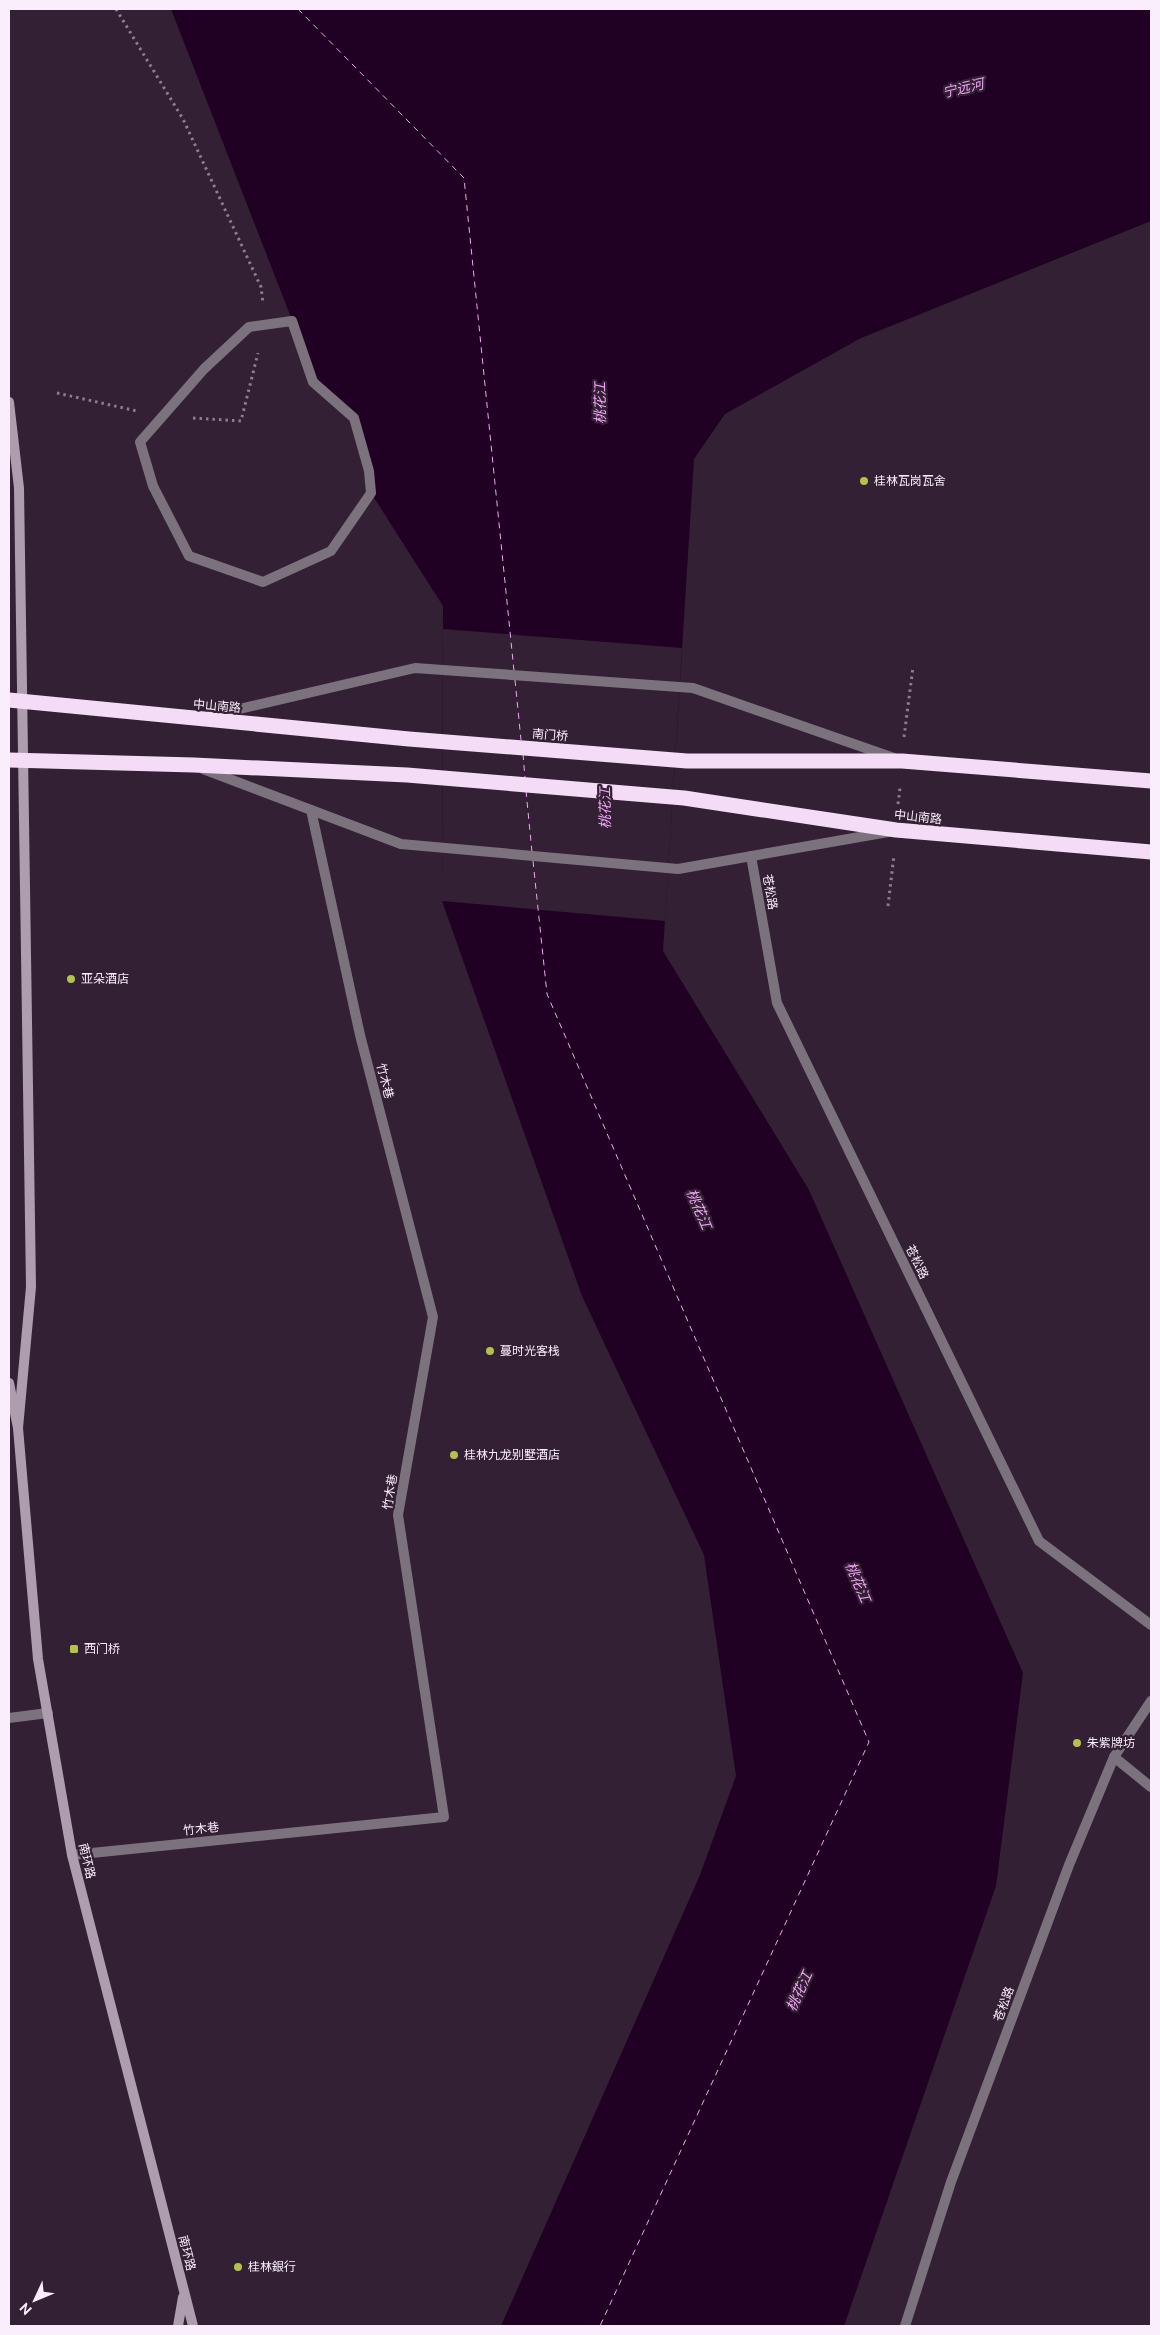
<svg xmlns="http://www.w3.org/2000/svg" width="1160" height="2335" font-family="Ubuntu,'Noto Sans SC',sans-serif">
	<rect width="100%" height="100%" fill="#332034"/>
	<path fill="#200023" d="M171,9H1151V221L861,338L725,414L694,459L663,951L809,1190L1023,1673L996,1886L844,2326H501L700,1875L736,1776L704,1555L582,1296L442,901L443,606L371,493L354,418L313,382L292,320Z"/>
	<path fill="#332034" d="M443,629L682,648L665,921L442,901Z"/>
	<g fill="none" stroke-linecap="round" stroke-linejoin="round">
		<g stroke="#f2a6f7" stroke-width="1" stroke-dasharray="6 5" stroke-linecap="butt">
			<path d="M298,9L464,178L514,671"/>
			<path d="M515,680L521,740"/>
			<path d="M523,754L525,778"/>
			<path d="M526,791L532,852"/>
			<path d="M533,861L547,994L869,1742L600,2326"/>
		</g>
		<g stroke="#8d7d8e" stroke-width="3" stroke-dasharray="2.5 4" stroke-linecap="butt">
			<path d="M116,9L183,119L261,287L263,303"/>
			<path d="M57,393L137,411"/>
			<path d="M193,418L241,421L258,353"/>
			<path d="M904,737L913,667"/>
			<path d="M898,804L900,788"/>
			<path d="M888,906L894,855"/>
		</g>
		<g stroke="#7c727d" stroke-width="10">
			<path d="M209,716L415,668L693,688L894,758"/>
			<path d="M203,769L401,844L678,869L888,832"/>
			<path d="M9,1718L48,1713"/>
			<path d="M1114,1757L1151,1787"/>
			<path d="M72,1855L444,1817L398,1515L433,1317L360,1035L311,810"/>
		</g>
		<g stroke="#7c727d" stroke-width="10">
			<path d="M292,321L313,382L354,418L369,471L371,493L331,551L263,582L189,556L153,486L140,442L204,369L249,327Z"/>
			<path d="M751,856L777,1003L1039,1541L1151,1625"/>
			<path d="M905,2326L951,2182L1069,1865L1114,1757L1151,1701"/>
		</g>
		<g stroke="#ad9dae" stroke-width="10">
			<path d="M9,402L19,488L31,1287L18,1428"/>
			<path d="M9,1383L18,1428L38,1659L72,1855L193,2326"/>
			<path d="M178,2326L183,2297"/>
		</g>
		<g stroke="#f4dbf6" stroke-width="15">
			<path d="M9,700L409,739L687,761H902L1151,781"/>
			<path d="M9,760L194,765L407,775L684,798L896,830L1151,852"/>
		</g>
	</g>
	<g fill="#b6c149" stroke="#332034" stroke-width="2">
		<circle cx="864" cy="481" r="5"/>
		<circle cx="71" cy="979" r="5"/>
		<circle cx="490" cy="1351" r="5"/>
		<circle cx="454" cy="1455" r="5"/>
		<rect x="69" y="1644" width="10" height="10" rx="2.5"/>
		<circle cx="1077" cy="1743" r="5"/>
		<circle cx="238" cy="2267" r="5"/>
	</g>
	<g text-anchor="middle" stroke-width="4.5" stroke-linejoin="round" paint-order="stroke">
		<g font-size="12" fill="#fbeefc" stroke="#332034" text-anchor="start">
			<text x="874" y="485">桂林瓦岗瓦舍</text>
			<text x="81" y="983">亚朵酒店</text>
			<text x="500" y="1355">蔓时光客栈</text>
			<text x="464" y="1459">桂林九龙别墅酒店</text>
			<text x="84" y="1653">西门桥</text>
			<text x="1087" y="1747">朱紫牌坊</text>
			<text x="248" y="2271">桂林銀行</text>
		</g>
		<g font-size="12" fill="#fbeefc" stroke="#332034">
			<text transform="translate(217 706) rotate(5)" y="4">中山南路</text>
			<text transform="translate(550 735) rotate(5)" y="4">南门桥</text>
			<text transform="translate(918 817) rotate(6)" y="4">中山南路</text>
			<text transform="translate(770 892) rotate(80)" y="4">苍松路</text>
			<text transform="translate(385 1081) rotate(76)" y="4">竹木巷</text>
			<text transform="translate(917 1262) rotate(64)" y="4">苍松路</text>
			<text transform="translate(390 1492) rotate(-81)" y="4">竹木巷</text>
			<text transform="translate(201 1829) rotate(-6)" y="4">竹木巷</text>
			<text transform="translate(87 1861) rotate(77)" y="4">南环路</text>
			<text transform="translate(1004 2004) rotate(-70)" y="4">苍松路</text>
			<text transform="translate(187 2253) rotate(76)" y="4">南环路</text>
		</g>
		<g font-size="14" font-style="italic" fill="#f2a6f7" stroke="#332034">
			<text transform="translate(963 88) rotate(-13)" y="5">宁远河</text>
			<text transform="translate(600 403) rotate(-91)" y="5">桃花江</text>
			<text transform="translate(605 808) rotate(-91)" y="5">桃花江</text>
			<text transform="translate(699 1209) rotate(67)" y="5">桃花江</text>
			<text transform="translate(858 1582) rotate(67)" y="5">桃花江</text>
			<text transform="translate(799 1991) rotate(-65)" y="5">桃花江</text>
		</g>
	</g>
	<rect width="1160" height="2335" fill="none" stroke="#fbeefc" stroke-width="20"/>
	<g transform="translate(35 2300) rotate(226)" stroke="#332034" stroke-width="4" paint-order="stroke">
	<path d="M0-4L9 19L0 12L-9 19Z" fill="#fbeefc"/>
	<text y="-8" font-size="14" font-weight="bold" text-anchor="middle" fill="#fbeefc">N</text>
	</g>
</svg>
